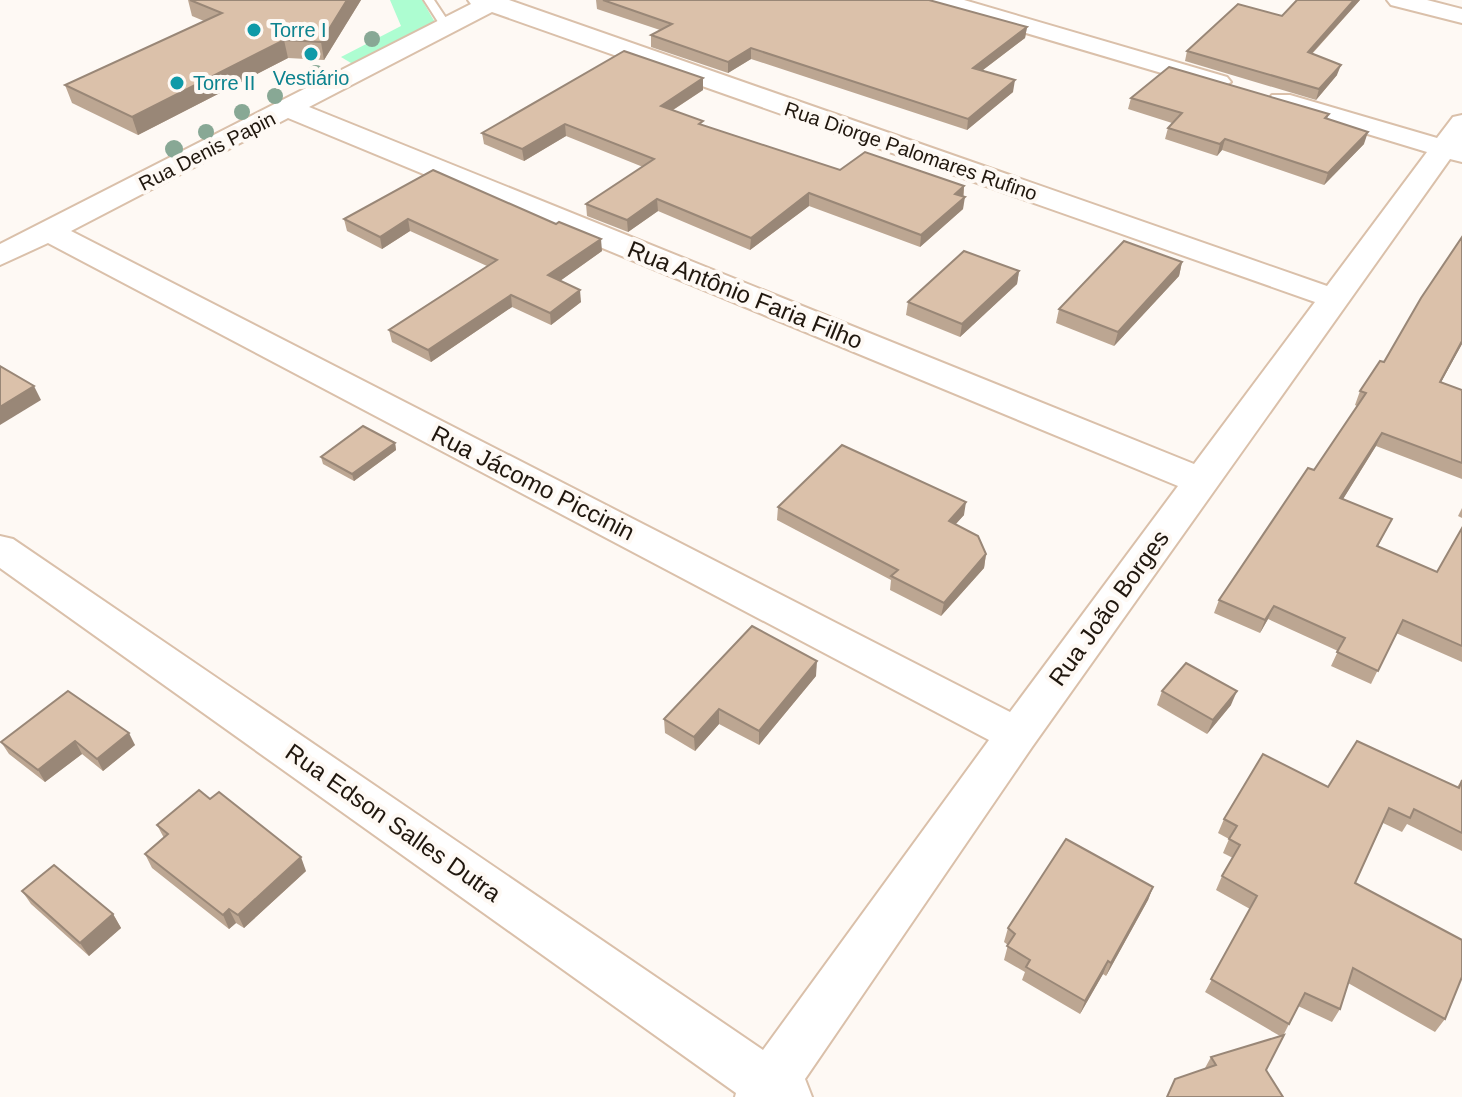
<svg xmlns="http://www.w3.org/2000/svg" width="1462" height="1097" font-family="Arial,sans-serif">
	<rect width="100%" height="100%" fill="#fef9f4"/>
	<path fill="#adfdd1" d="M390,0H422L436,24L356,66L341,57L401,26Z"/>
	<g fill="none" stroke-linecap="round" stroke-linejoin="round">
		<g stroke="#dac0aa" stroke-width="4">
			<path id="lane" d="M424,0H434L448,21L455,25L453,27L440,25Z"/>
		</g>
		<g stroke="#dac0aa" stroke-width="4">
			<g id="street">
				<path d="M468,0H509L1327,286L1427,152L1272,105L1268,100L1272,95H1290L1437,138L1453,117L1462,115V162L1450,159L1032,747L805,1079L812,1097H735L736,1093L0,568V536L13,539L763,1050L989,740L48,243L0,265V244L471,4ZM492,12L1315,302L1194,464L309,107ZM288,118L1178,486L1010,712L71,231Z"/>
				<path d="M927,0H964L1227,77L1231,82L1218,90L1209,87L931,5Z"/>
				<path d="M1387,0H1427L1462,9V23L1391,5Z"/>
			</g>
		</g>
		<use href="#lane" fill="#fff" fill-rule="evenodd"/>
		<use href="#street" fill="#fff" fill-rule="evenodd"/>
	</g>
	<g fill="#88a895">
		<circle cx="372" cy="39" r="8"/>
		<circle cx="316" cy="73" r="8"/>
		<circle cx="275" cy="96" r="8"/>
		<circle cx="242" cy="112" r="8"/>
		<circle cx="206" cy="132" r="8"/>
		<circle cx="174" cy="149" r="9"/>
	</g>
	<g fill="#bca692">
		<path d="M188,0H361L324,60L288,58L138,135L72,103L65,85L204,21L192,16Z"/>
		<path d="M596,0H929L1027,27L1025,38L983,70L1013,92L967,130L751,59L728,73L651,47V35L660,30L597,9Z"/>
		<path d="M1360,0L1312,54L1337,75L1316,100L1185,61L1187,51L1282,16Z"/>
		<path d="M703,90L673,110L703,125L840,170L964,186L963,209L920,247L809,206L750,250L658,211L628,232L587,216L586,204L643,167L566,136L524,161L484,144L482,133Z"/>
		<path d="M1131,98L1329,114L1327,119L1364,144L1324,185L1222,150L1217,156L1165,139L1168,128L1172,123L1128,109Z"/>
		<path d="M433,170L602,251L560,281L581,302L551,325L512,307L431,362L392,342L389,330L487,266L410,231L382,249L347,231L344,219Z"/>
		<path d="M1462,237V344L1441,382L1462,390V479L1376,446L1343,499L1392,519L1378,546L1437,572L1462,528V662L1396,633L1371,684L1331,666L1338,651L1268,619L1260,633L1214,613L1219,600L1314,470L1357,406L1355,405L1360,391L1384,362Z"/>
		<path d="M1182,262L1179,276L1114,346L1056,323L1059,309Z"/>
		<path d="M1019,271L1017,284L960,337L906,315L908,302Z"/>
		<path d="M395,443L396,450L354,481L323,464L321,457Z"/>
		<path d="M778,507L964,515L955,524L986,554L984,568L941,616L890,590L891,580L777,520Z"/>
		<path d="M1462,508V518L1458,516Z"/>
		<path d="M816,676L759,745L719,724L695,751L665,733L664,719Z"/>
		<path d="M68,691L135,745L103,771L82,754L45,782L9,754L1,742Z"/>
		<path d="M1162,691L1231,705L1207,734L1157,705Z"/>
		<path d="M1462,780V851L1407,824L1402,832L1383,823L1355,883L1445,1019L1435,1032L1348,983L1340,1009L1332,1022L1298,1006L1266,1070L1205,1068L1211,1057L1280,1036L1205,992L1250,909L1216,890L1222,876L1233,858L1223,853L1229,839L1218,833L1224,819L1328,787H1457Z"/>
		<path d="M157,825L306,871L244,928L236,923L229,929L152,868L145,854L164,838Z"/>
		<path d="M1153,887L1148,900L1106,976L1103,974L1080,1014L1022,980L1025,972L1004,960L1008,945L1004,942L1008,928Z"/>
		<path d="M22,891L113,914L121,928L89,956L31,904Z"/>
	</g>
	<g fill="#998777">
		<path d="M347,0H361L324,60L321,42Z"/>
		<path d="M1354,0H1360L1304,62L1308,52Z"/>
		<path d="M1027,27L1025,38L971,79L973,68Z"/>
		<path d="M284,40L288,58L138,135L132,117Z"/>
		<path d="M751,48V59L728,73V62Z"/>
		<path d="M1341,65L1337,75L1316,100L1319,89Z"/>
		<path d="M703,78V90L662,117L661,106Z"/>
		<path d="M1015,80L1013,92L967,130L968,119Z"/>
		<path d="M565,124L566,136L524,161L522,149Z"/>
		<path d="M1368,132L1364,144L1324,185L1328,173Z"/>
		<path d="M1225,139L1222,150L1217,156L1220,144Z"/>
		<path d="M964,186L963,198L955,194Z"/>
		<path d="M809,193V206L750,250L751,238Z"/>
		<path d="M965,197L963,209L920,247L921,235Z"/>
		<path d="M657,199L658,211L628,232L627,220Z"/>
		<path d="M408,219L410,231L382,249L380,237Z"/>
		<path d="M601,239L602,251L550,288L548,275Z"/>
		<path d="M1182,262L1179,276L1114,346L1118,332Z"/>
		<path d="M1019,271L1017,284L960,337L962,324Z"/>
		<path d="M580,290L581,302L551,325L550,313Z"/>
		<path d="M511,295L512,307L431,362L428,350Z"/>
		<path d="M1462,341V344L1434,395L1440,382Z"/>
		<path d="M34,386L41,400L0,425V407Z"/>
		<path d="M1382,433L1376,446L1335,512L1340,498Z"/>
		<path d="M395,443L396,450L354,481L352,474Z"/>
		<path d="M966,502L964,515L947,534L949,521Z"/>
		<path d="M986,554L984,568L941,616L944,603Z"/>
		<path d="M1274,606L1268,619L1260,633L1265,620Z"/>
		<path d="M817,661L816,676L759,745V731Z"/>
		<path d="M1237,691L1231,705L1207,734L1213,720Z"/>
		<path d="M719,709V724L695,751L694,737Z"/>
		<path d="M129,733L135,745L103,771L97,759Z"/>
		<path d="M75,741L82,754L45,782L38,770Z"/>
		<path d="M301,857L306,871L244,928L238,915Z"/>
		<path d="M1153,887L1148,900L1106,976L1111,963Z"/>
		<path d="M229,909L236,923L229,929L223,915Z"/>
		<path d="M113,914L121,928L89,956L80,943Z"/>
		<path d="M1108,961L1103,974L1080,1014L1085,1001Z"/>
	</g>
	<g fill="#dbc1aa" stroke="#998777" stroke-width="2">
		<path d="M190,0H347L321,42L284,40L132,117L65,85L222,13Z"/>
		<path d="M603,0H929L1027,27L973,68L1015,80L968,119L751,48L728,62L651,35L672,24Z"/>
		<path d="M1297,0H1354L1308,52L1341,65L1319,89L1187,51L1238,4L1282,16Z"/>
		<path d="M624,51L703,78L661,106L703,121L699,124L840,170L865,152L964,186L955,194L965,197L921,235L809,193L751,238L657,199L627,220L586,204L654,159L565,124L522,149L482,133Z"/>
		<path d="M1169,67L1329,114L1325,118L1368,132L1328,173L1225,139L1220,144L1168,128L1182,113L1131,98Z"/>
		<path d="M433,170L556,224L559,222L601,239L548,275L580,290L550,313L511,295L428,350L389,330L497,260L408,219L380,237L344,219Z"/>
		<path d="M1462,237V341L1440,382L1462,390V463L1382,433L1340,498L1392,519L1377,546L1437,572L1462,528V646L1403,620L1378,671L1337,652L1345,638L1274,606L1265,620L1219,600L1308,468L1314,470L1366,393L1360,391L1380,361L1384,362L1421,298Z"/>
		<path d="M1124,241L1182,262L1118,332L1059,309Z"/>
		<path d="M964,251L1019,271L962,324L908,302Z"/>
		<path d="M0,366L34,386L0,407Z"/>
		<path d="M363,426L395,443L352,474L321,457Z"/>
		<path d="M842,445L966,502L949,521L978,536L986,554L944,603L891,576L898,570L778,507Z"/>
		<path d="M752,626L817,661L759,731L719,709L694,737L664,719Z"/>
		<path d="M1186,663L1237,691L1213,720L1162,691Z"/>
		<path d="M68,691L129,733L97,759L75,741L38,770L1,742Z"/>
		<path d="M1357,741L1459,788L1462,780V833L1414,809L1410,818L1389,808L1355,883L1462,940V977L1445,1019L1353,968L1340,1009L1305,993L1289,1024L1211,979L1257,896L1222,876L1240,845L1229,839L1237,826L1224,819L1263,754L1328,787Z"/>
		<path d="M199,790L210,799L219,792L301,857L238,915L229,909L223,915L145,854L168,834L157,825Z"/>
		<path d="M1066,839L1153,887L1111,963L1108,961L1085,1001L1026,967L1030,960L1007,946L1015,934L1008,928Z"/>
		<path d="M54,865L113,914L80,943L22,891Z"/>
		<path d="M1284,1035L1266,1070L1283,1097H1167L1175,1079L1216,1065L1211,1057Z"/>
	</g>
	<g fill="#0f9aa8" stroke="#fef9f4" stroke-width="3">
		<circle cx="254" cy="30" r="8"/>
		<circle cx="311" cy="54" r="8"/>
		<circle cx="177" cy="83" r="8"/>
	</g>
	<g text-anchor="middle" stroke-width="8" stroke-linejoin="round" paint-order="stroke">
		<g font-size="20" fill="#0d838f" stroke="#fef9f4" text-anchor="start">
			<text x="270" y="37">Torre I</text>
			<text x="311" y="85" text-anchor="middle">Vestiário</text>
			<text x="193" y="90">Torre II</text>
		</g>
		<g font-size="20" fill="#20170e" stroke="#fef9f4">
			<text transform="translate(207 151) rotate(-27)" y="7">Rua Denis Papin</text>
			<text transform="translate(911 151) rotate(19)" y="7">Rua Diorge Palomares Rufino</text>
		</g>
		<g font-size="24" fill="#20170e" stroke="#fef9f4">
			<text transform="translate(745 295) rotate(22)" y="8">Rua Antônio Faria Filho</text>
			<text transform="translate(533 483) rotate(27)" y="8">Rua Jácomo Piccinin</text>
			<text transform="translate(1109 608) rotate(-54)" y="8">Rua João Borges</text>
			<text transform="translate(393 823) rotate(35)" y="8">Rua Edson Salles Dutra</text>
		</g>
	</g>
</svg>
